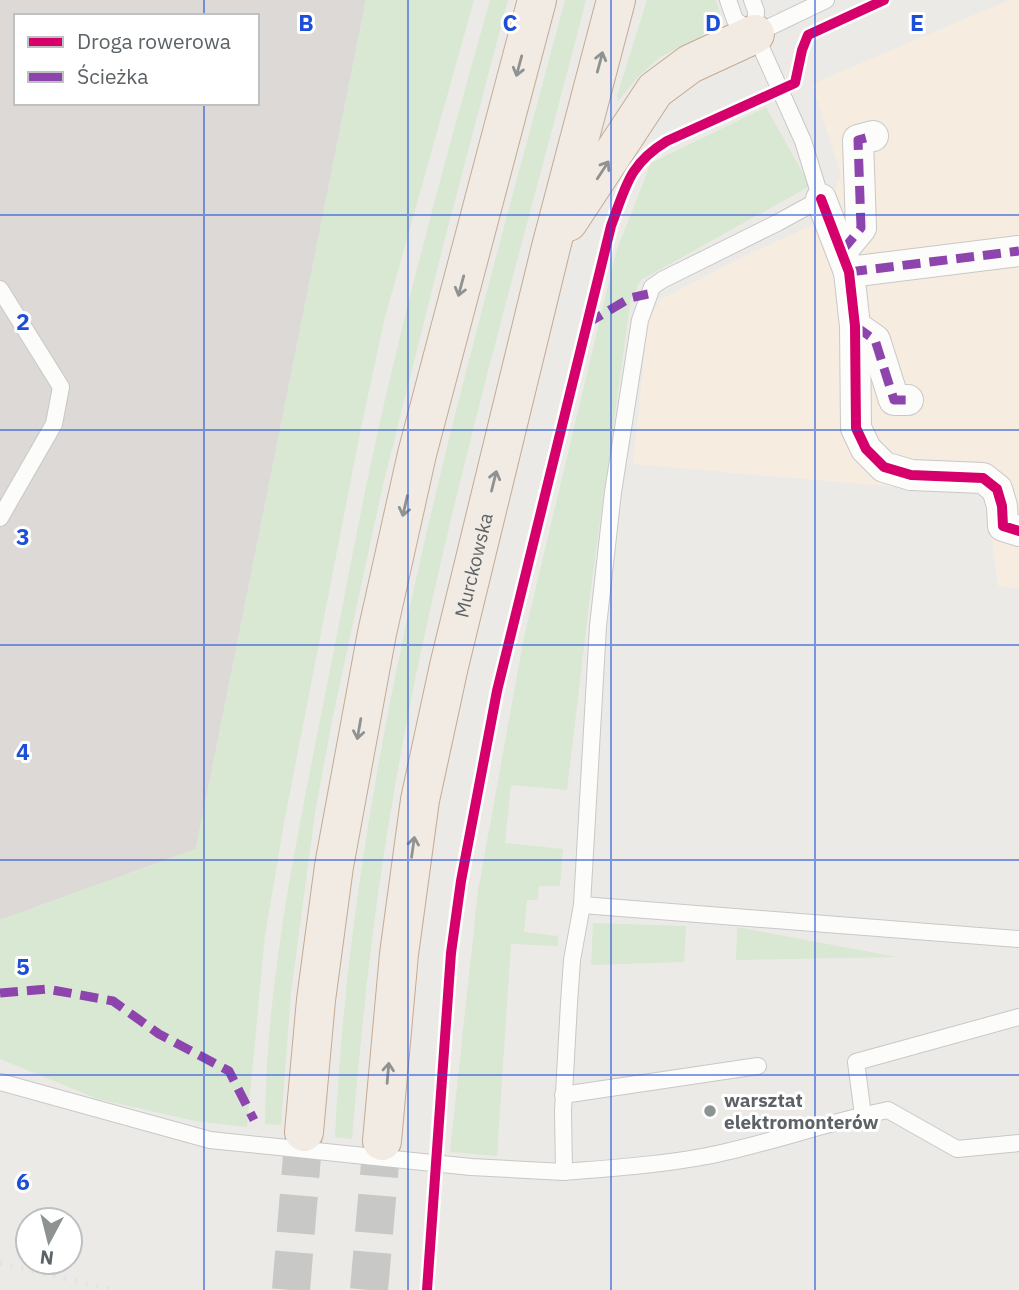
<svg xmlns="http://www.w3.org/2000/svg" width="1019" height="1290" font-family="'IBM Plex Sans',sans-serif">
	<rect width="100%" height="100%" fill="#eceae7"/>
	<path fill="#f6ece0" d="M1009,0H1019V589L998,586L986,495L633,464L648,322L661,299L746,255L824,220L841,175L812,84Z"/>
	<path fill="#dcd9d7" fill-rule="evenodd" d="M0,0H366L196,849L0,920ZM16,16H257V103H16Z"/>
	<g fill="#d9e8d2">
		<path d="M366,0H474L384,321L360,433L284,823L265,935L247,1127L195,1121L98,1099L0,1059V920L196,849Z"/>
		<path d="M490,0H508L444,242L382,489L333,716L315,813L291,993L281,1125L265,1124C266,978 298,833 326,690C347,585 366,478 391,374C421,248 455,124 490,0Z"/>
		<path d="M565,0H586C513,285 427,568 383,860C369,952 360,1045 352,1139L335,1137C353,749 466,373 565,0Z"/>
		<path d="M647,0H716L723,22L718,27L703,34V36L660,57L638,77L618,101L617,96Z"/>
		<path d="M766,107L810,186L641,280L631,298L592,580L567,790L511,785L505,843L563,849L560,886H539L538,900H527L524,932L558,936V946L511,944L497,1156L450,1152L478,891L524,637L616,252L651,163Z"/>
		<path d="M593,923L686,926L684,962L591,965Z"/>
		<path d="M737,927L897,957L736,960Z"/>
	</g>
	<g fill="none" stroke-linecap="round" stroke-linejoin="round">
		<g stroke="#c8c8c6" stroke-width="38" stroke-dasharray="38 19" stroke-linecap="butt">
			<path d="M291,1290L304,1132"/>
			<path d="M369,1290L382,1141"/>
		</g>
		<g stroke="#c8c8c8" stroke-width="18">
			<g id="service">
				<path d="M728,0L735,20L753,33"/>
				<path d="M752,0L756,11L755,34L803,141L821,199L777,223L662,280L652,287L640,320L613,492L598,626L582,905L572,960L569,1003L563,1111L564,1172C612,1168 660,1165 707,1156C768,1144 827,1122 888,1110L957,1149L1019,1143"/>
				<path d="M755,34L826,0"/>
				<path d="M0,289L61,387L54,424L0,518"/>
				<path d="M582,905L1019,939"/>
				<path d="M0,1082L210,1140L471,1167L564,1172"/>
				<path d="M563,1095L758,1066"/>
				<path d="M863,1115L856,1062L1019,1017"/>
			</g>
		</g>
		<g stroke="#c8c8c8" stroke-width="32">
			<g id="minor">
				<path d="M821,199L849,272L855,326L856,428L866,449L884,467L911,475L983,478L997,489L1002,506L1003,526L1019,531"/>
				<path d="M842,251L861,228L858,140L873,136"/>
				<path d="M849,272L1019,251"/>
				<path d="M855,326L875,340L894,400H908"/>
			</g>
		</g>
		<g stroke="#c4aa93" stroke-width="40">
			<g id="trunk">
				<path d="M568,222L655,90L690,64L755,34"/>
				<path d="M304,1132L316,1000L334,866L377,633L417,454L537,0"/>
				<path id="s1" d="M382,1141L399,954L420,800L449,666L551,247L616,0"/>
			</g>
		</g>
		<use href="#service" stroke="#fcfcfb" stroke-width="16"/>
		<use href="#minor" stroke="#fcfcfb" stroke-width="30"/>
		<use href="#trunk" stroke="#f1ebe4" stroke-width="38"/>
		<path stroke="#e3e2e2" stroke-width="5" stroke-dasharray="2 9" stroke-linecap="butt" d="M0,1263L113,1290"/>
		<g stroke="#8e44ad" stroke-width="9" stroke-dasharray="18 9" stroke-linecap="butt">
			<path d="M842,251L861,228L858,140L873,136"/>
			<path d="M849,272L1019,251"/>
			<path d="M586,324L630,298L648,294"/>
			<path d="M855,326L875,340L894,400H908"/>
			<path d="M0,993L47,989L113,1001L159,1034L229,1071L254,1120"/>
		</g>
		<g stroke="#fff" stroke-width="15">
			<g id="cycleway">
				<path d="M821,199L849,272L855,326L856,428L866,449L884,467L911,475L983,478L997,489L1002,506L1003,526L1019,531"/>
				<path d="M427,1290L451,953L461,881L497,691L611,226C626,186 629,164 667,141L795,83L802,50L808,35L884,0"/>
			</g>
		</g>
		<use href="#cycleway" stroke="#d6006c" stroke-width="10"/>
	</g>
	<defs><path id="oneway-shaft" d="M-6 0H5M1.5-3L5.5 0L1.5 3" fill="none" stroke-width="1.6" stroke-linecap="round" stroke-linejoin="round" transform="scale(1.75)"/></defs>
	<g stroke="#909291">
		<use href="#oneway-shaft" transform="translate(600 62) rotate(-75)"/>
		<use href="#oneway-shaft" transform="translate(519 66) rotate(105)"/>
		<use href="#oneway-shaft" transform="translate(603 170) rotate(-57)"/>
		<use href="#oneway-shaft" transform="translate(461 286) rotate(105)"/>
		<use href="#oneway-shaft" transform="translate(494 481) rotate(-76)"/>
		<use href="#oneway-shaft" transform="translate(405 506) rotate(103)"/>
		<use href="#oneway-shaft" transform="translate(359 729) rotate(100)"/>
		<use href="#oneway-shaft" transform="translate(413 847) rotate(-82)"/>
		<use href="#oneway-shaft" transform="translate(388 1073) rotate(-85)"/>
	</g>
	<path fill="none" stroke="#1d4ed8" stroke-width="2" stroke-opacity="0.55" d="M204,0V16M408,0V1290M611,0V1290M815,0V1290M204,103V1290M0,215H1019M0,430H1019M0,645H1019M0,860H1019M0,1075H1019"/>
	<circle fill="#8e9292" stroke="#fff" stroke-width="2.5" cx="710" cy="1111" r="7"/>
	<g text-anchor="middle" stroke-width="6" stroke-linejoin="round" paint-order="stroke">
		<g font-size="19" fill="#5c6265" stroke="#fff">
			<text dy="7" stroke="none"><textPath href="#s1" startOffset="584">Murckowska</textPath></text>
		</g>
		<g font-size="19" font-weight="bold" fill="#5c6265" stroke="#fff" text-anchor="start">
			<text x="724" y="1107">warsztat<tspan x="724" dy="22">elektromonterów</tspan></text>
		</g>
	</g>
	<g font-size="23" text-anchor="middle" font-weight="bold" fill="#1d4ed8" stroke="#fff" stroke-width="6" stroke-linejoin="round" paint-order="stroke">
		<text x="306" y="31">B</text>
		<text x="510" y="31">C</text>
		<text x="713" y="31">D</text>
		<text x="917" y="31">E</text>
		<text x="23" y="330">2</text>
		<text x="23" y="545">3</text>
		<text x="23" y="760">4</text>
		<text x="23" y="975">5</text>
		<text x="23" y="1190">6</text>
	</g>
	<rect x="14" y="14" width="245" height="91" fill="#ffffff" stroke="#bec0c1" stroke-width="2"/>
	<rect x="28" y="37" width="35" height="10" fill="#d6006c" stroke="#bec0c1" stroke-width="2"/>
	<text x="77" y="49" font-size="21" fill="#5c6265">Droga rowerowa</text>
	<rect x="28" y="72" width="35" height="10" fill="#8e44ad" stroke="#bec0c1" stroke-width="2"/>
	<text x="77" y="84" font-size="21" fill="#5c6265">Ścieżka</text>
	<g transform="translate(49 1241) rotate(187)"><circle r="33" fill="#ffffff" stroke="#bec0c1" stroke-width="2"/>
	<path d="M0-5L12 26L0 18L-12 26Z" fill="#8e9292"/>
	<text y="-10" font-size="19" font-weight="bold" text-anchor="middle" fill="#5c6265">N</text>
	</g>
</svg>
